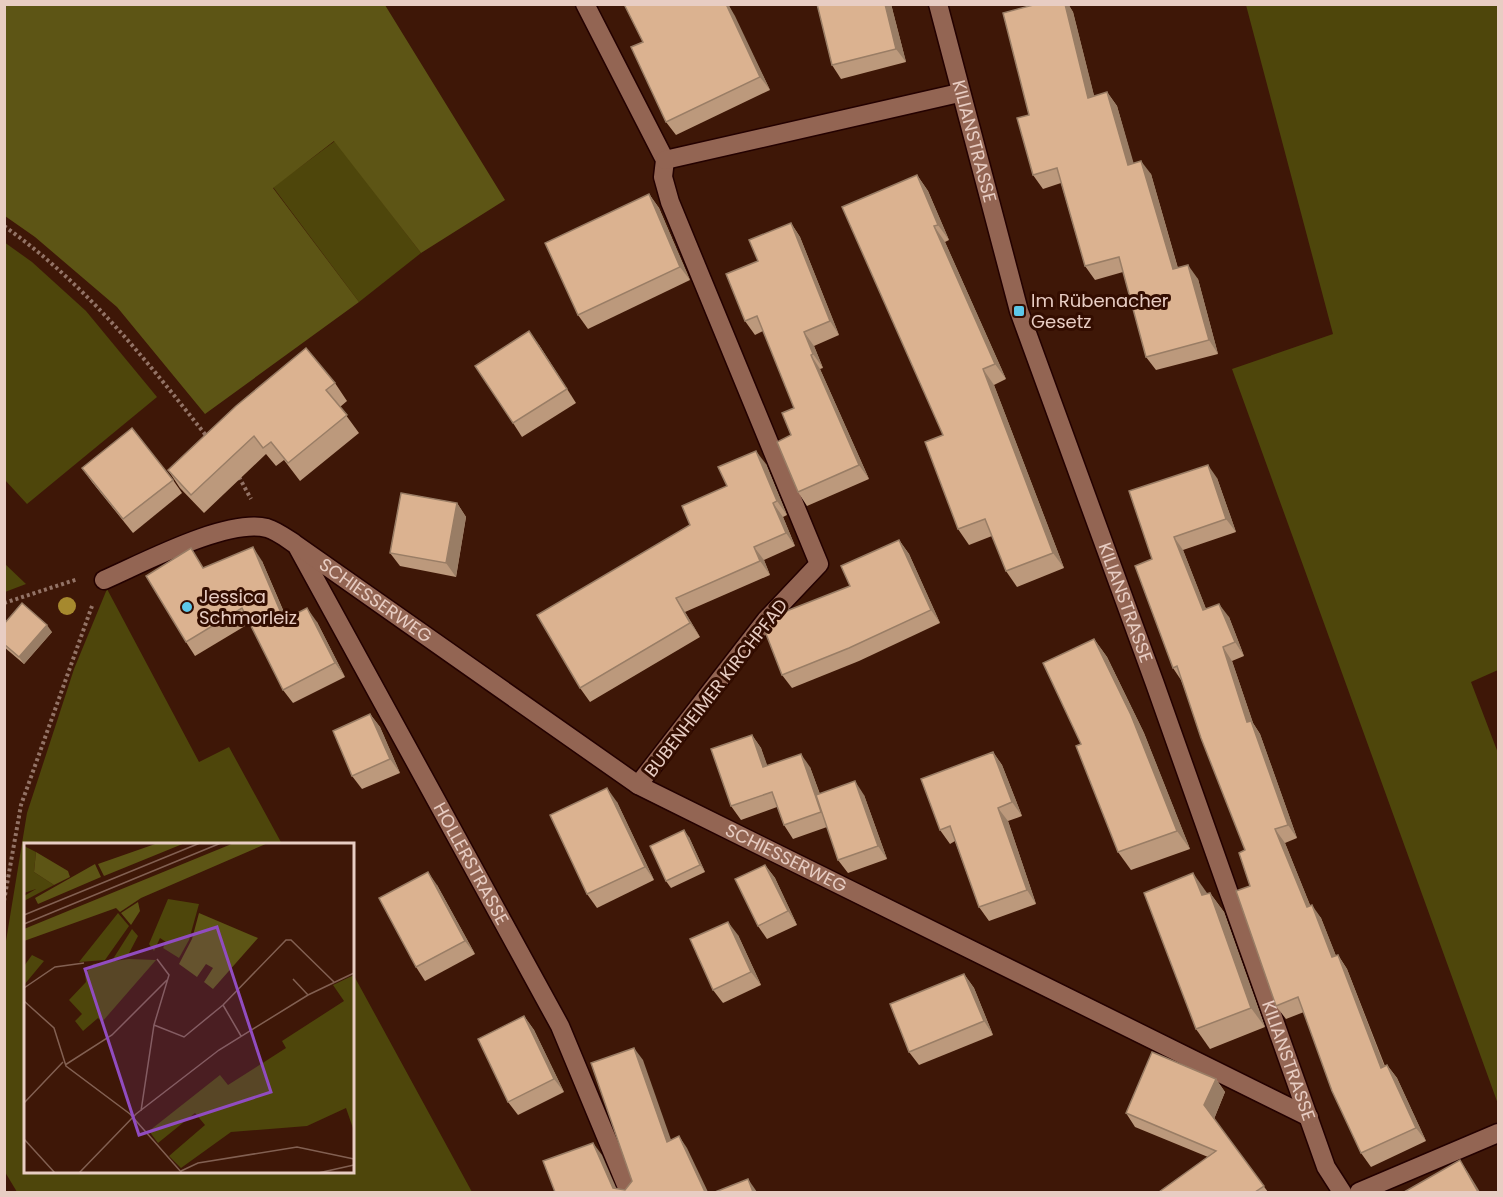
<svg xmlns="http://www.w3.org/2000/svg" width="1503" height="1197" font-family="Poppins,sans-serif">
	<rect width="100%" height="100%" fill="#3e1707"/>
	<g fill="#4e460b">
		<path d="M1246,5H1498V670L1471,682L1498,753V1104L1232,369L1333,334Z"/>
		<path d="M335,141L421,253L359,302L273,187Z"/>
		<path d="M4,242L32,262L86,311L157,397L27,504L5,480Z"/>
		<path d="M5,564L26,584L5,592Z"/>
		<path d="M107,589L199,762L229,747L282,844H26V1172H352L353,974L472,1192H17L5,1172V947L27,813L74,669Z"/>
	</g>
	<path fill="#5d5515" d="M4,5H385L505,200L421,253L334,141L273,188L359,302L205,414L117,307L35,237L5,216Z"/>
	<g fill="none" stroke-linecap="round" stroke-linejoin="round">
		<g stroke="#230100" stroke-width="21">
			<g id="minor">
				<path d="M585,4L665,160L663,177L670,202L819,564L766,620L638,785"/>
				<path id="s1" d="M938,4L1019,311L1155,684L1326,1167L1342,1192"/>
				<path d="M665,160L959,93"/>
				<path id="s2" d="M298,548L560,1026L629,1192"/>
				<path id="s3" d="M104,580C143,563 227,518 267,528C277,531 286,538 295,544L638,785L1309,1117"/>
				<path d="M1359,1192L1498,1133"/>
			</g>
		</g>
		<g stroke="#937366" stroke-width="4" stroke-dasharray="3 3" stroke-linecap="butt">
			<path d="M4,226C86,284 147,361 208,438"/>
			<path d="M239,477L251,499"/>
			<path d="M4,603L78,579"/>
			<path d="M4,901L21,805L92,606"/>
		</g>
		<use href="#minor" stroke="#936553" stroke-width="18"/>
	</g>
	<circle fill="#a6892e" cx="67" cy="606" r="9"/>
	<g fill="#bc997c">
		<path d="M624,4H728L770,90L676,135L666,122L643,42Z"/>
		<path d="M817,4H891L906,62L841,79L832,65Z"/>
		<path d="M1037,4H1068L1073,12L1094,96L1107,92L1117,106L1133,163L1151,174L1178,268L1198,279L1218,354L1156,370L1146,357L1123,272L1095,280L1085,266L1061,183L1043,189L1033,175L1029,115Z"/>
		<path d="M917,175L928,191L949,240L945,242L1006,379L994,385L1064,568L1017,587L1006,571L992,536L969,545L958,529L943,435Z"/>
		<path d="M649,194L659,208L690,280L588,329L578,315Z"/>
		<path d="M791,223L800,237L839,335L814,346L823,368L820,369L869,479L807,506L798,492L791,435L794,408L763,331L755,335L745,321L758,261Z"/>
		<path d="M539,345L576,403L522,437L513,423Z"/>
		<path d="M335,383L347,401L340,407L359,433L300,481L284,460L276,466L266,454L204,513L180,488L168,470Z"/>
		<path d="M766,464L787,515L783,517L795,546L764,560L770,575L685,612L700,637L590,702L580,688L690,525L727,486Z"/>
		<path d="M82,468L173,480L182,493L133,533L92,482Z"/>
		<path d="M1217,478L1236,532L1183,550L1206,609L1229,617L1244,656L1232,661L1253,723L1260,734L1297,838L1285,843L1310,905L1321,918L1336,956L1338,955L1347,969L1385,1066L1387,1065L1397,1078L1426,1141L1371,1167L1361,1153L1304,1012L1286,1019L1276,1006L1250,886L1245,850L1181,680L1173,668L1152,559Z"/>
		<path d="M457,503L466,517L456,577L400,566L390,553Z"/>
		<path d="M899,540L909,554L940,623L859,661L792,688L782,675L850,586Z"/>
		<path d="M262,561L287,619L317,622L345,677L293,703L283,690L250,623L195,656L186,642L204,567Z"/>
		<path d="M4,624L52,632L24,664L4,647Z"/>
		<path d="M1094,639L1107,657L1144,733L1190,849L1131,870L1118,852L1081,744Z"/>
		<path d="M370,714L380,727L400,773L362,789L352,776Z"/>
		<path d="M752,735L761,748L767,766L810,767L820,794L864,795L887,859L848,873L838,860L827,827L793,839L784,825L777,807L741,820L731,806Z"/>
		<path d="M993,752L1002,765L1022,816L1008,821L1036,904L989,921L979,907L955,841L950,844L940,830Z"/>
		<path d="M617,802L654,880L597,908L587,894Z"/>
		<path d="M689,837L705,872L671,888L666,881Z"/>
		<path d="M765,865L775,878L797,925L767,939L758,926Z"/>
		<path d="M437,885L475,954L425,981L416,967Z"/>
		<path d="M1207,893H1210L1224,912L1265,1027L1210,1049L1196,1029Z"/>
		<path d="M738,935L761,985L723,1003L713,990Z"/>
		<path d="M964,974L974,988L993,1035L919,1065L909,1052Z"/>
		<path d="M524,1016L534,1030L564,1092L518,1115L508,1102Z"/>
		<path d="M1216,1079L1225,1092L1214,1119L1268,1192H1159L1208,1157L1135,1127L1126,1113Z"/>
	</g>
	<g fill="#997d65">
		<path d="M726,4H728L735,16L770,90L760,77Z"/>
		<path d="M885,4H891L906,62L896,49Z"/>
		<path d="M1065,4H1068L1073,12L1098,111L1088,98Z"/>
		<path d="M1107,92L1117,106L1138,178L1128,165Z"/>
		<path d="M1141,161L1151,174L1182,283L1173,269Z"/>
		<path d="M917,175L928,191L949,240L938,225Z"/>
		<path d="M649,194L659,208L690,280L680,267Z"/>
		<path d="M791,223L800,237L839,335L830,321Z"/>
		<path d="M934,226L945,242L1006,379L995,364Z"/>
		<path d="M1188,265L1198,279L1218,354L1209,340Z"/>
		<path d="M529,331L539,345L576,403L567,389Z"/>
		<path d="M804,332L814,346L823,368L813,354Z"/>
		<path d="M811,355L820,369L869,479L859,465Z"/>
		<path d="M983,369L994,385L1064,568L1053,553Z"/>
		<path d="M756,451L766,464L787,515L777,501Z"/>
		<path d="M1208,465L1217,478L1236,532L1226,519Z"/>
		<path d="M457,503L466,517L456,577L446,563Z"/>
		<path d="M773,503L783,517L795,546L786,533Z"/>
		<path d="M1174,537L1183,550L1212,624L1203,610Z"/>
		<path d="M899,540L909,554L940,623L931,610Z"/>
		<path d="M253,547L262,561L293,634L284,620Z"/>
		<path d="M754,547L764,560L770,575L760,561Z"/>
		<path d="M676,598L685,612L700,637L690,623Z"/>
		<path d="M1219,604L1229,617L1244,656L1235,642Z"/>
		<path d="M307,608L317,622L345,677L335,663Z"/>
		<path d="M47,625L52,632L24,664L19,657Z"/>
		<path d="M1094,639L1107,657L1144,733L1190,849L1177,831Z"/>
		<path d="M1223,647L1232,661L1253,723L1260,734L1297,838L1288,825L1247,722Z"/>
		<path d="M370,714L380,727L400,773L390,759Z"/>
		<path d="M752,735L761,748L773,781L763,767Z"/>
		<path d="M993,752L1002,765L1022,816L1012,802Z"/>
		<path d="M801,754L810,767L831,825L821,812Z"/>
		<path d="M855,781L864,795L887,859L878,846Z"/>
		<path d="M607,788L617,802L654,880L645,867Z"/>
		<path d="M998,808L1008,821L1036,904L1027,890Z"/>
		<path d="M1275,829L1285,843L1316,920L1307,907Z"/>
		<path d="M684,830L689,837L705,872L700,865Z"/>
		<path d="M765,865L775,878L797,925L788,911Z"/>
		<path d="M428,872L437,885L475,954L465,941Z"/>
		<path d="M1193,873L1207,893L1216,915L1202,895Z"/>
		<path d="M1210,893L1224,912L1265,1027L1251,1008Z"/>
		<path d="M1312,905L1321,918L1342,971L1332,957Z"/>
		<path d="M728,922L738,935L761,985L751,972Z"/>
		<path d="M1338,955L1347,969L1390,1081L1381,1068Z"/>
		<path d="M964,974L974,988L993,1035L984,1021Z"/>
		<path d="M524,1016L534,1030L564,1092L554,1079Z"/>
		<path d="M634,1048L643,1060L676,1154L667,1142Z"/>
		<path d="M1387,1065L1397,1078L1426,1141L1416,1128Z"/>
		<path d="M1216,1079L1225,1092L1214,1119L1204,1105Z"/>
		<path d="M679,1136L687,1148L708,1192H705Z"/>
		<path d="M593,1143L602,1155L618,1192L613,1188Z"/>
		<path d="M1460,1160L1469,1174L1480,1192H1478Z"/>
		<path d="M748,1179L757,1192H753Z"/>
	</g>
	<g fill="#dbb290" stroke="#997d65" stroke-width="1.5">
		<path d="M624,4H726L760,77L666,122L631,47L643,42Z"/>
		<path d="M817,4H885L896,49L832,65Z"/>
		<path d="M1037,4H1065L1088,98L1107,92L1128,165L1141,161L1173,269L1188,265L1209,340L1146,357L1119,257L1085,266L1057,168L1033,175L1017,118L1029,115L1003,13Z"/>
		<path d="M917,175L938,225L934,226L995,364L983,369L1053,553L1006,571L985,519L958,529L925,442L943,435L842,207Z"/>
		<path d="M649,194L680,267L578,315L545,243Z"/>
		<path d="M791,223L830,321L804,332L813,354L811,355L859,465L798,492L777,442L791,435L782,413L794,408L757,316L745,321L726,274L758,261L749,240Z"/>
		<path d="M529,331L567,389L513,423L475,366Z"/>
		<path d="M306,348L335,383L326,390L347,415L288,463L271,442L263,448L254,436L191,495L168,470L236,406Z"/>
		<path d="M132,428L173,480L123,519L82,468Z"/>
		<path d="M756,451L777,501L773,503L786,533L754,547L760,561L676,598L690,623L580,688L537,615L690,525L682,506L727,486L718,467Z"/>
		<path d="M1208,465L1226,519L1174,537L1203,610L1219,604L1235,642L1223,647L1247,722L1251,721L1288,825L1275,829L1307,907L1312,905L1332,957L1338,955L1381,1068L1387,1065L1416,1128L1361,1153L1332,1091L1298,997L1276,1006L1236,891L1250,886L1239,853L1245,850L1201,738L1177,666L1173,668L1135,566L1152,559L1129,491Z"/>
		<path d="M401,493L457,503L446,563L390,553Z"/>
		<path d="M899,540L931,610L849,648L782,675L761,621L850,586L841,566Z"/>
		<path d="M253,547L284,620L307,608L335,663L283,690L242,608L186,642L146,576L191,548L203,568Z"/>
		<path d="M22,603L47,625L19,657L4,644V624Z"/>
		<path d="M1094,639L1131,715L1177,831L1118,852L1076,746L1081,744L1043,663Z"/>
		<path d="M370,714L390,759L352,776L333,731Z"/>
		<path d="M752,735L763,767L801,754L821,812L784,825L772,792L731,806L711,749Z"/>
		<path d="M993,752L1012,802L998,808L1027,890L979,907L950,826L940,830L921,779Z"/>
		<path d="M855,781L878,846L838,860L816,795Z"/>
		<path d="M607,788L645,867L587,894L550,815Z"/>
		<path d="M684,830L700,865L666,881L650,846Z"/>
		<path d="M765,865L788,911L758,926L735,879Z"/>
		<path d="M428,872L465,941L416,967L379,898Z"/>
		<path d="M1193,873L1202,895L1210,893L1251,1008L1196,1029L1144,893Z"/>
		<path d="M728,922L751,972L713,990L690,939Z"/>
		<path d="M964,974L984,1021L909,1052L890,1004Z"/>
		<path d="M524,1016L554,1079L508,1102L478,1039Z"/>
		<path d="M634,1048L667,1142L679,1136L705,1192H555L543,1161L593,1143L613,1188L625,1190L632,1181L591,1063Z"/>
		<path d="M1152,1052L1216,1079L1204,1105L1264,1186L1255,1192H1159L1216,1151L1126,1113Z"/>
		<path d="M1460,1160L1478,1192H1404Z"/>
		<path d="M748,1179L753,1192H715Z"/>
	</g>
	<g fill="#5dc7e8" stroke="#330d00" stroke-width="2">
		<rect x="1013" y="305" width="12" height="12" rx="3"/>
		<circle cx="187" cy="607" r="6"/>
	</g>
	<g text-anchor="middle" stroke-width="6" stroke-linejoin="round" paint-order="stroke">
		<g font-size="18" fill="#e8cdc3" stroke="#330d00">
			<text dy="6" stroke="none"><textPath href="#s1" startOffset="142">KILIANSTRASSE</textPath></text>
			<text dy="6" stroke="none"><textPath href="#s3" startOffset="304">SCHIESSERWEG</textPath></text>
			<text dy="6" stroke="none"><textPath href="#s1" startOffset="628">KILIANSTRASSE</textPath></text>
			<text transform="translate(716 688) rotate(-52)" y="6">BUBENHEIMER KIRCHPFAD</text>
			<text dy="6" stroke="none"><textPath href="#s3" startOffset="790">SCHIESSERWEG</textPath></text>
			<text dy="6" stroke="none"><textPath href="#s2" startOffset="360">HOLLERSTRASSE</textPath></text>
			<text dy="6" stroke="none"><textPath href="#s1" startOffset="1114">KILIANSTRASSE</textPath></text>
		</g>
		<g font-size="18" fill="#e8cdc3" stroke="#330d00" text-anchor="start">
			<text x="1031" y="307">Im Rübenacher<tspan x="1031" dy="21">Gesetz</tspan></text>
			<text x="199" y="603">Jessica<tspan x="199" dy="21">Schmorleiz</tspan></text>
		</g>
	</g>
	<g transform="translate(24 843)">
		<rect width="330" height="330" fill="#3e1707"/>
		<path d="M0,3L12,9L10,29L30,42L0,58V53L12,46L0,50ZM144,56L175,61L165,97L155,115L139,105L142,99L136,95L130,108L125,101ZM94,70L105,83L81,117L55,119ZM108,86L114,93L103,114L89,116ZM8,112L20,118L0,142V123ZM105,116L132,117L78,179L74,175L59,188L51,178L58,171L45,157L62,139L61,131L69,121ZM330,132V288L322,265L283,283L207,289L157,325L145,313L181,282L171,270L134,300L125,288L196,232L204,242L262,205L258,198L320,158L309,142Z" fill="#4e460b"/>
		<path d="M134,0H161L80,33L74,21ZM210,0H244L117,55L96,69L92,65L0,98V86ZM12,9L44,28L46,34L30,42L10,29ZM71,21L77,34L14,61L11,55ZM114,59L116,68L107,82L97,70ZM175,70L234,95L189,146L180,139L189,125L182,121L173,134L155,121L168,96Z" fill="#5d5515"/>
		<path fill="none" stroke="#826052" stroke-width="1.5" d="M0,72L176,0M0,81L197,0M269,136L284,152M0,145L31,124L60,120M0,158L30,185L42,223L106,271L158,330M199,162L217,193M130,182L160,194L199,162L262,97H267L310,139M41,222L88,192L143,137M0,260L39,219M117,268L130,182L145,132L133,116M0,296L31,330M157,328L174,320L273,304L330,316M55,330L112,271L195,207L284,152L330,130M294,330L330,322"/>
		<path fill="#914cc0" fill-opacity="0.15" stroke="#914cc0" stroke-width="3" d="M193,84L247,249L115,292L61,126Z"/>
		<rect width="330" height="330" fill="none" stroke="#e8cdc3" stroke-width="3"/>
	</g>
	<rect width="1503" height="1197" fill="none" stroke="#e8cdc3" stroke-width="12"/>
</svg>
